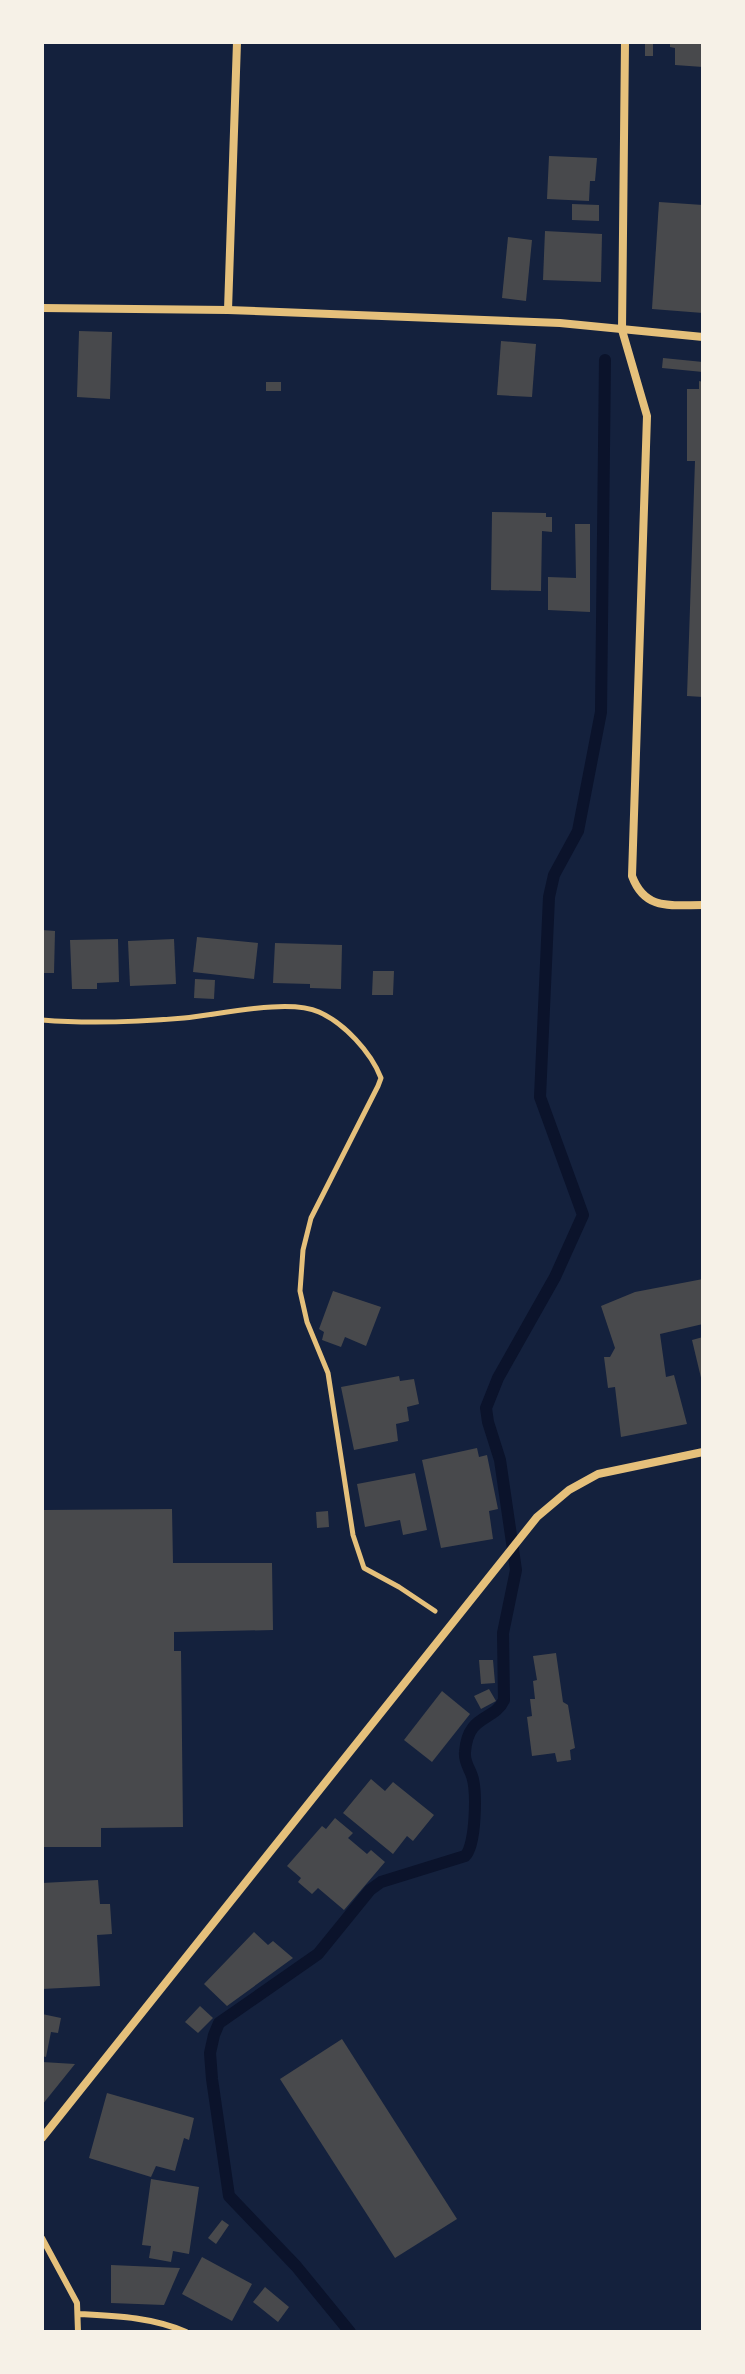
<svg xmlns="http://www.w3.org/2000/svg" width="745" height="2374" font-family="'Space Grotesk',sans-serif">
	<rect width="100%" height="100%" fill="#14213d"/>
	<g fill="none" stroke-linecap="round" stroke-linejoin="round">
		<path stroke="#0b132b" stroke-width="12" d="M350,2332L296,2266L229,2196L212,2079L210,2053L214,2035L219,2023L318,1954L370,1890L381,1882L465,1856C476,1846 477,1791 472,1776C469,1767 464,1762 465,1752C468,1713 494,1722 504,1700L503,1633L516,1570L500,1460L488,1422L486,1408L498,1378L555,1277L583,1215L540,1097L549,897L554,875L578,831L601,712L605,360"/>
	</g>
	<g fill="#48494c">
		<rect x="645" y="42" width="8" height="14"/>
		<path d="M670,42H703V67L675,65V48L670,47Z"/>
		<path d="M549,156L597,158L595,181H590L589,201L547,199Z"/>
		<path d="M659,202L703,205V313L652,309Z"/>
		<path d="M572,204L599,205V221L572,220Z"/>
		<path d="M545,231L602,234L601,282L543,280Z"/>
		<path d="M508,237L532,240L526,301L502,298Z"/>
		<path d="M79,331L112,332L110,399L77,397Z"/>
		<path d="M501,341L536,344L532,397L497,395Z"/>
		<path d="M663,358L703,362V372L662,368Z"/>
		<path d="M699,381L703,382V697L687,696L695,461H687V389H699Z"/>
		<rect x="266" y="382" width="15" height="9"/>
		<path d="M492,512L546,513V517H552V532L542,531L541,591L491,590Z"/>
		<path d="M575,524H590V612L548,610V577L576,578Z"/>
		<path d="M42,930L55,931L54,973H42Z"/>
		<path d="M197,937L258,943L254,979L193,972Z"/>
		<path d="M118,939L119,982L97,983V989H72L70,940Z"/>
		<path d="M174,939L176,984L130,986L128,941Z"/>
		<path d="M275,943L342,945L341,989L310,988V984L273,983Z"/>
		<path d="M373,971H394L393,995H372Z"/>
		<path d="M195,979L215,980L214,999L194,998Z"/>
		<path d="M703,1279V1324L660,1334L666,1377L674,1375L687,1424L621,1437L615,1387L608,1388L604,1357H610L615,1348L601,1306L635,1292Z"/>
		<path d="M333,1291L381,1307L366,1346L345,1337L341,1347L322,1340L324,1332L319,1329Z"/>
		<path d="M703,1337V1382H702L692,1340Z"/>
		<path d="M399,1376L400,1381L414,1379L419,1404L407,1407L409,1421L396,1424L398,1441L354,1450L341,1387Z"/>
		<path d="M477,1448L479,1457L487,1455L498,1509L489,1511L493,1539L441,1548L422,1460Z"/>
		<path d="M415,1473L427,1530L403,1535L400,1520L365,1527L357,1484Z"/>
		<path d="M172,1509L173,1563H272L273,1630L174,1632V1651H181L183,1827L101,1828V1847H42V1510Z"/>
		<path d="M328,1511L329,1527L317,1528L316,1512Z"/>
		<path d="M556,1653L563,1702L568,1705L575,1748L570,1750L571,1760L557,1762L555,1753L532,1756L527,1717L532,1716L530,1699H535L533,1681L537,1680L533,1656Z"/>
		<path d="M479,1660H493L495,1683L481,1684Z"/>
		<path d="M489,1689L496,1701L481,1709L474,1696Z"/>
		<path d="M442,1691L470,1714L432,1762L404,1740Z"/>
		<path d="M371,1779L385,1791L393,1782L434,1815L413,1841L407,1836L393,1854L343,1813Z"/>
		<path d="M335,1818L353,1833L348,1838L367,1854L371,1850L385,1862L344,1910L318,1888L312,1894L298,1882L301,1878L287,1866L322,1826L326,1829Z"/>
		<path d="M98,1880L100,1904H110L112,1934L97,1935L100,1986L42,1989V1883Z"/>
		<path d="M254,1932L268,1945L273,1941L293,1958L227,2006L204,1984Z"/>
		<path d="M200,2006L213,2018L198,2033L185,2022Z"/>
		<path d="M42,2014L61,2018L58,2033L51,2032L46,2057L42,2056Z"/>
		<path d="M342,2039L457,2219L395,2258L280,2079Z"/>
		<path d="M42,2062L75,2064L42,2105Z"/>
		<path d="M107,2093L194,2118L189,2140L184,2138L175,2171L156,2166L151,2177L89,2158Z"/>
		<path d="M151,2179L199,2187L189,2254L173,2251L171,2262L149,2258L151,2246L142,2245Z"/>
		<path d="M222,2220L229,2225L216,2244L208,2238Z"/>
		<path d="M202,2257L252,2284L232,2321L182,2294Z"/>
		<path d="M111,2265L180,2268L164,2305L111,2303Z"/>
		<path d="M265,2287L289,2307L278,2322L253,2302Z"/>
	</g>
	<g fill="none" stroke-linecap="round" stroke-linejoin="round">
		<path stroke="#e5c07b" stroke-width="5" d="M42,1020C89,1024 137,1022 184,1018C218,1015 288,998 319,1012C344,1023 371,1052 381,1078L378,1086L311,1218L303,1250L300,1291L307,1322L328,1373L353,1535L364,1568L399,1587L435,1611"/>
		<g stroke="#e5c07b" stroke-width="6">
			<path d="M42,2238L77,2303L78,2332"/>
			<path d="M78,2314C116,2316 151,2317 186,2332"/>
		</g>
		<g stroke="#e5c07b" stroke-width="8">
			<path d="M625,42L622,330L647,416L632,876C645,911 671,905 703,905"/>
			<path d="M42,308L228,310L560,323L703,337"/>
			<path d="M228,310L237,42"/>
			<path d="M42,2138L537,1517L569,1490L598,1474L703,1452"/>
		</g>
	</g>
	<rect width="745" height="2374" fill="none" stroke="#f6f1e7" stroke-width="88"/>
</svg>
